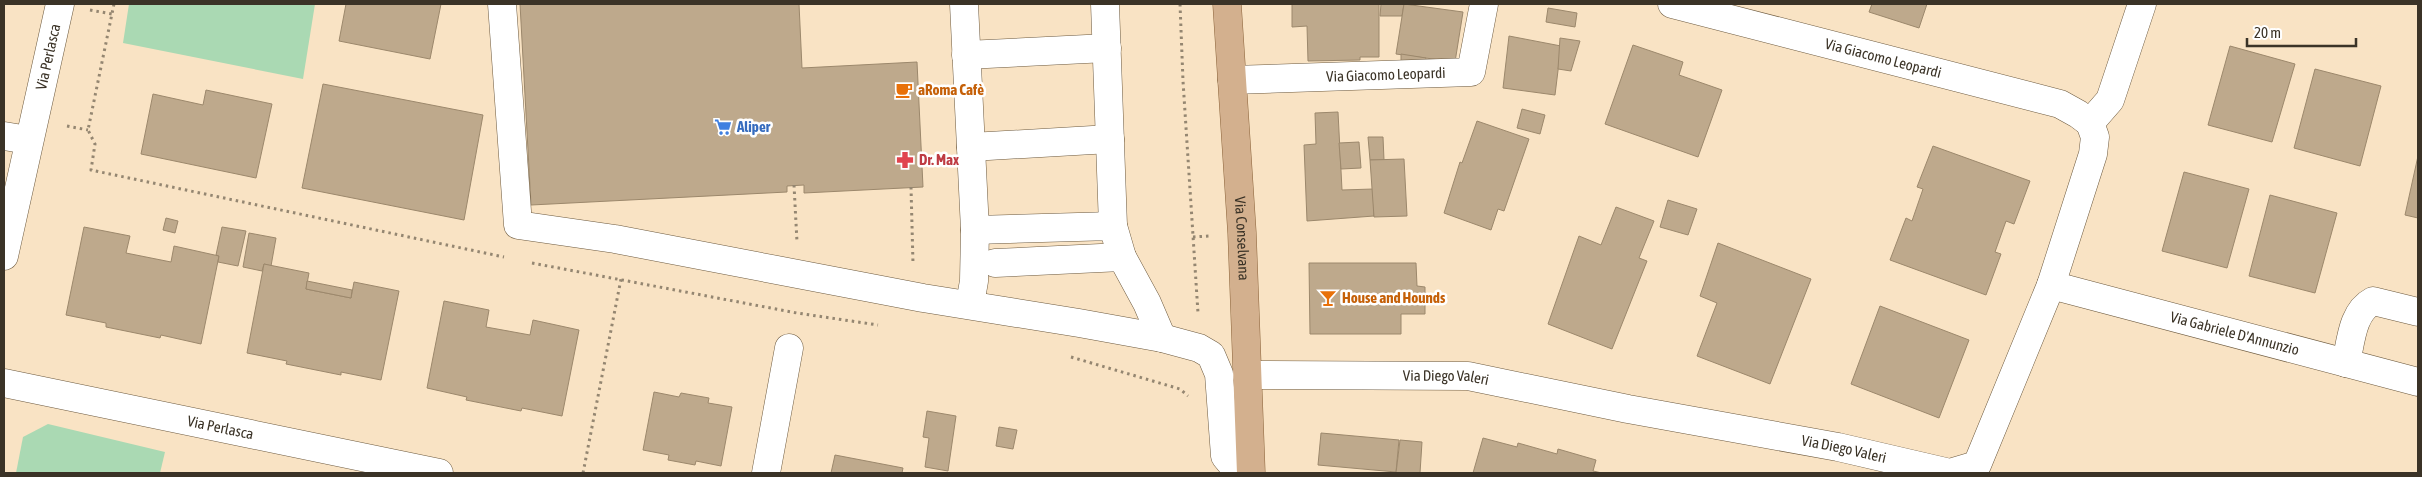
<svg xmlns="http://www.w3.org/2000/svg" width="2422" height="477" font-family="'Asap Condensed',sans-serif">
	<rect width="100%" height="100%" fill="#f9e3c4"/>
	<g fill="#aad9b3">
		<path d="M129,4H315L303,79L123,43Z"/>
		<path d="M48,424L165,452L160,473H16L23,437Z"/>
	</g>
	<g fill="#bea98c" stroke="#9c886c">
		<path d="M346,4H441L430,59L339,41Z"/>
		<path d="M520,4H799L802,68L917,62L923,187L804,193V185L787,186V192L531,205Z"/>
		<path d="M1292,4H1379V57H1360V60L1308,61L1307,26L1292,27Z"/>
		<path d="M1381,4H1404L1402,16H1380Z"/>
		<path d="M1404,4L1463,12L1455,62L1396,54Z"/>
		<path d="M1872,4H1927L1919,28L1869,12Z"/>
		<path d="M1548,8L1577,13L1575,27L1546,22Z"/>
		<path d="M1509,36L1561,46L1555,95L1503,88Z"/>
		<path d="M1560,38L1580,41L1571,71L1558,69Z"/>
		<path d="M1633,45L1683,62L1679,75L1722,90L1698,157L1605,124Z"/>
		<path d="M2230,46L2295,64L2272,142L2208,125Z"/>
		<path d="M1401,54L1426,58L1425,70H1401Z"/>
		<path d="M2315,69L2381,86L2360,166L2294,148Z"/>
		<path d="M323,84L483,115L464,220L302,188Z"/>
		<path d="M206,90L272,104L256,178L141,154L153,94L203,105Z"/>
		<path d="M1522,109L1545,115L1540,134L1517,128Z"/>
		<path d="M1338,112L1342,190L1373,189L1374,216L1307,221L1304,145L1316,144L1315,113Z"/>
		<path d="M1477,121L1529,139L1504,211L1498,209L1491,230L1444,213L1460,162L1462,163Z"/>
		<path d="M1368,137H1383L1384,160H1370Z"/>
		<path d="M1359,142L1361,168L1341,169L1339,143Z"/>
		<path d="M1933,146L2030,181L2014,224L2006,221L1995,252L2001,254L1986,295L1890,260L1906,218L1912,221L1923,189L1917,187Z"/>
		<path d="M2418,156V218L2405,215Z"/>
		<path d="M1404,159L1407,216L1374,217L1370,160Z"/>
		<path d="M2184,172L2249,189L2227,268L2162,251Z"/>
		<path d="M2270,195L2337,213L2315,293L2249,276Z"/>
		<path d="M1668,200L1697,209L1688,235L1660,227Z"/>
		<path d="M1616,207L1654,221L1639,258L1647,261L1612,349L1548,324L1579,236L1601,245Z"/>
		<path d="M166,218L178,221L175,233L163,230Z"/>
		<path d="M84,227L130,236L126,253L171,262L174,246L219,256L201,344L161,335L160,338L106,327V323L66,315Z"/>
		<path d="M222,227L246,231L238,266L218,262L219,256L216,255Z"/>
		<path d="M249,233L276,238L271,266L264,264L262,271L243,267Z"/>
		<path d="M1718,243L1811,279L1770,384L1697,356L1717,303L1700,296Z"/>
		<path d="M1309,263H1416L1417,286L1425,287V314H1401V334H1310Z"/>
		<path d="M264,264L309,273L306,289L351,298L354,282L399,291L381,380L341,372V375L286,364L287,361L247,353Z"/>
		<path d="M307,281L352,290L351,298L306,289Z"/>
		<path d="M444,301L489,310L486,327L530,335L533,320L579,330L562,416L522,408L521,411L466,400L467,397L427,388Z"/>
		<path d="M1880,306L1969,340L1939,418L1851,384Z"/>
		<path d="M654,392L679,397L681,393L709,398L708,403L732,407L721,466L696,461L695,465L668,460L669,455L643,450Z"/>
		<path d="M927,411L956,416L948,471L925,467L929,438L923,437Z"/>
		<path d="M999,427L1017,430L1013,449L996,446Z"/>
		<path d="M1321,433L1399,440L1396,472L1318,465Z"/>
		<path d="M1483,438L1517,447L1518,443L1557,454L1558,449L1596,460L1593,471L1602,473H1473Z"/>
		<path d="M1400,440L1422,442L1420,473H1396Z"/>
		<path d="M835,455L903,468L902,473H831Z"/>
	</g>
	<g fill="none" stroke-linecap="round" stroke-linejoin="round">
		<g stroke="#6d5a3f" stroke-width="29">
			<g id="minor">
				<path d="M502,4L518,225L615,239L923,298L1079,323L1162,338L1199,348L1211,355L1219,374L1225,456L1239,473"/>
				<path d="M964,4L975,230L974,281L970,304"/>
				<path d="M1105,4L1113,226"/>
				<path id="s1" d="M1672,4L2060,104L2078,114L2090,123"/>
				<path d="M966,55L1107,48"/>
				<path id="s2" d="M1232,80L1471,72L1484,4"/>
				<path d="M4,136L28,140"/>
				<path d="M971,147L1110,139"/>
				<path d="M975,230L1113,226L1122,257L1147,303L1162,338"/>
				<path id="s3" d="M4,256L60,4"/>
				<path d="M995,263L1122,257"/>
				<path id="s4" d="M2051,285L2418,382"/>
				<path d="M2346,363C2351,341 2352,312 2373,301L2418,312"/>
				<path id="s5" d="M1247,375L1468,376L1628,409L1838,447L1950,473L1977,465L2051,285L2093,154L2095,137L2090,123L2110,100L2142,4"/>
				<path id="s6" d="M4,383L439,473"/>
				<path d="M766,473L789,348"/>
			</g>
		</g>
		<g stroke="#8a6239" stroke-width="29">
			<g id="major">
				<path id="s7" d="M1227,4L1242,233L1251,473"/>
			</g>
		</g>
		<g stroke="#948671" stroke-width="3" stroke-dasharray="2.5 4" stroke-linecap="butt">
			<path d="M114,4L88,130L95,144L91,170L504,257"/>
			<path d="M1180,4L1183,81L1198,313"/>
			<path d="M90,10L112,14"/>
			<path d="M67,126L88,130"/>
			<path d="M794,185L797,242"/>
			<path d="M911,187L913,264"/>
			<path d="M1193,237L1210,236"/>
			<path d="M532,263L797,313L878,325"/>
			<path d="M1071,357L1180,389L1188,396"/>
			<path d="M583,473L621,279"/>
		</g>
		<use href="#minor" stroke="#fff" stroke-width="28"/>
		<use href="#major" stroke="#d3b08e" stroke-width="28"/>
	</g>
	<defs>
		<g id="cafe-bare" transform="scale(1.35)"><path d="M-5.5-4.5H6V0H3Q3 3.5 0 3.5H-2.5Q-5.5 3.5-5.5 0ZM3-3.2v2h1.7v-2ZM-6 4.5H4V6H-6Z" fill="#e8710a" stroke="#fff" stroke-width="2.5" paint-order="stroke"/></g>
		<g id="supermarket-bare" transform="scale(1.35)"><path d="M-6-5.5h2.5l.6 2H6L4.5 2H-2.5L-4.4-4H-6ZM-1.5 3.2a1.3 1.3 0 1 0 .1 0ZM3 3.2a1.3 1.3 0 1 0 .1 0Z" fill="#3f7fe0" stroke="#fff" stroke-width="2.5" paint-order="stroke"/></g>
		<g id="pharmacy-bare" transform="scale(1.35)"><path d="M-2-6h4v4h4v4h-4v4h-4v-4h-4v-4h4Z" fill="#e0444e" stroke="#fff" stroke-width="2.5" paint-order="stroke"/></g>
		<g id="bar-bare" transform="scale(1.35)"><path d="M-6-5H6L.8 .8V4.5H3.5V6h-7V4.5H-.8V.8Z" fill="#e8710a" stroke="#fff" stroke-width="2.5" paint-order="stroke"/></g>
	</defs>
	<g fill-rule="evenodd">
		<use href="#cafe-bare" x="904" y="90"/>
		<use href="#supermarket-bare" x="723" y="127"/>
		<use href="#pharmacy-bare" x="905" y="160"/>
		<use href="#bar-bare" x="1328" y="298"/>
	</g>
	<g text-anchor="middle" stroke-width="5" stroke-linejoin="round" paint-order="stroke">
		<g font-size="15" fill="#3b3327" stroke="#fff">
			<text dy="5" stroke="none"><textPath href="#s3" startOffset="204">Via Perlasca</textPath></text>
			<text dy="5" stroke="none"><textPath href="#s1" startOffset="218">Via Giacomo Leopardi</textPath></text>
			<text dy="5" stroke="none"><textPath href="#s2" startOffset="154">Via Giacomo Leopardi</textPath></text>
			<text dy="5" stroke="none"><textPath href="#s7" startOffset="235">Via Conselvana</textPath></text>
			<text dy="5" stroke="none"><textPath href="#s4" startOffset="190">Via Gabriele D'Annunzio</textPath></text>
			<text dy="5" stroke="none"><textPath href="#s5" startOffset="199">Via Diego Valeri</textPath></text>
			<text dy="5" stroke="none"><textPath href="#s6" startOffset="221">Via Perlasca</textPath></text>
			<text dy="5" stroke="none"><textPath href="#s5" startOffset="604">Via Diego Valeri</textPath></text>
		</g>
		<g font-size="15" font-weight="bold" fill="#c56008" stroke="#fff" text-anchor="start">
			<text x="918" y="95">aRoma Cafè</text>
			<text x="1342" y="303">House and Hounds</text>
		</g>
		<g font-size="15" font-weight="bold" fill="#366cbe" stroke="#fff" text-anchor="start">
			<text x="737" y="132">Aliper</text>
		</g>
		<g font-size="15" font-weight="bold" fill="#be3a42" stroke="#fff" text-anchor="start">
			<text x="919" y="165">Dr. Max</text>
		</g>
	</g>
	<rect width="2422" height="477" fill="none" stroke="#3b3327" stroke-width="10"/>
	<path d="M2247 38v8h109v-8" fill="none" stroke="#3b3327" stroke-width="2.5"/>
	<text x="2254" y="38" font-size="15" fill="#3b3327" stroke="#ffffff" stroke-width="4" paint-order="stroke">20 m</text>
</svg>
